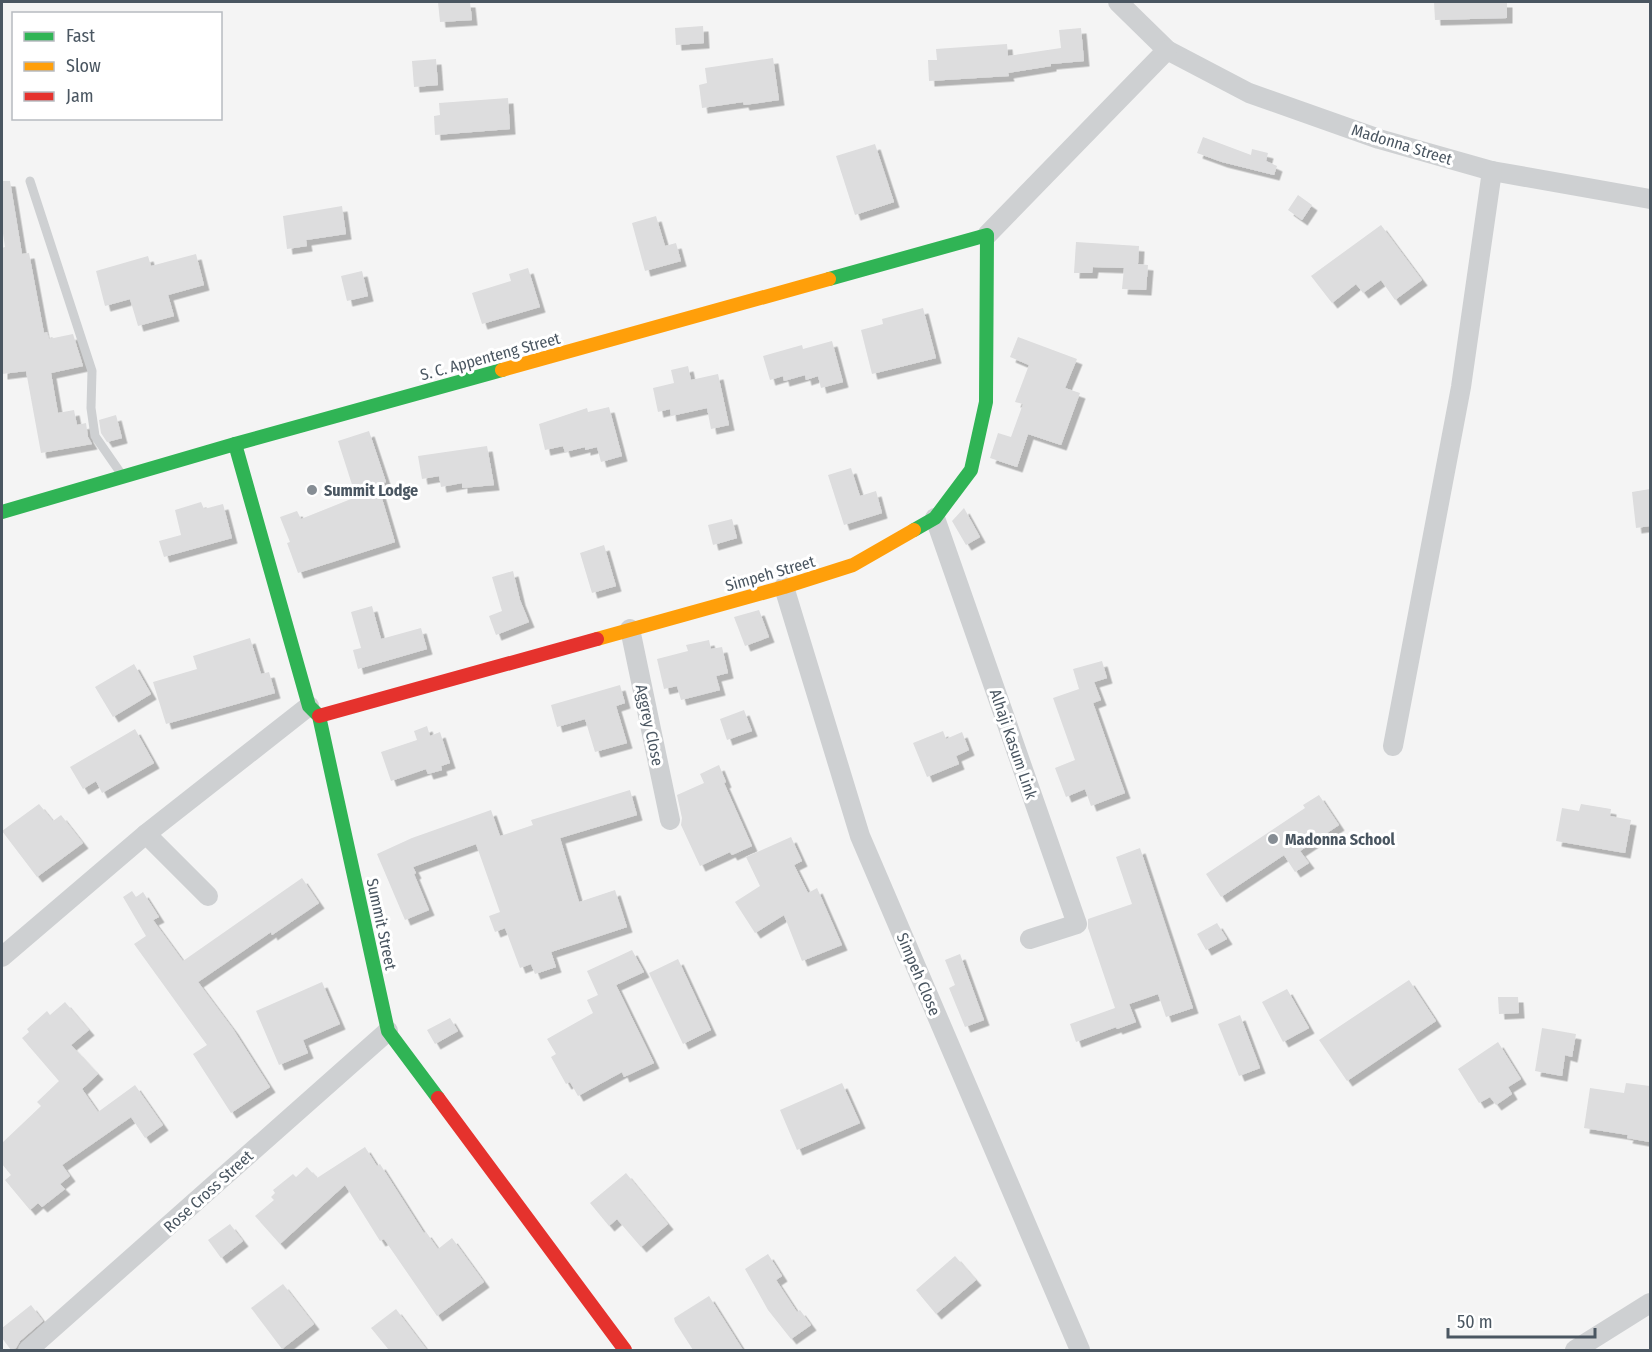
<svg xmlns="http://www.w3.org/2000/svg" width="1652" height="1352" font-family="'Fira Sans Condensed',sans-serif">
	<defs>
		<filter id="shadow"><feDropShadow dx="5.5" dy="5.5" stdDeviation="0" flood-color="#0004"/></filter>
	</defs>
	<rect width="100%" height="100%" fill="#f4f4f4"/>
	<g fill="#ddddde" filter="url(#shadow)">
		<path d="M438,2H470L472,20L440,22Z"/>
		<path d="M1434,2H1507V18L1435,20Z"/>
		<path d="M703,26L704,43L676,45L675,28Z"/>
		<path d="M1081,28L1084,61L1051,64V66L1008,73L1009,76L929,81L928,60H937L936,49L1007,44L1008,56L1061,48L1059,30Z"/>
		<path d="M773,58L779,100L744,105L743,102L702,108L699,85L707,83L705,68Z"/>
		<path d="M436,59L438,85L414,87L412,61Z"/>
		<path d="M508,98L510,129L435,135L434,116L440,115L439,103Z"/>
		<path d="M1203,137L1251,155L1252,149L1268,153L1266,161L1277,166L1274,175L1222,162L1197,153Z"/>
		<path d="M875,144L894,202L855,215L836,156Z"/>
		<path d="M2,181H10L22,254L29,253L44,333L47,332L49,339L73,334L83,366L51,373L58,413L74,410L77,425L86,423L88,437L92,444L41,453L26,371L2,374V248L5,247L2,227Z"/>
		<path d="M1298,195L1312,205L1302,220L1288,210Z"/>
		<path d="M342,206L346,234L306,240L307,246L287,249L283,216Z"/>
		<path d="M656,216L665,246L676,243L681,261L645,271L632,223Z"/>
		<path d="M1381,225L1422,280L1395,300L1381,280L1363,293L1356,284L1332,303L1311,276Z"/>
		<path d="M1076,242L1139,246L1138,264L1148,265L1146,290L1122,289L1124,268L1093,267L1092,273H1074Z"/>
		<path d="M196,254L204,285L168,295L174,316L138,326L130,299L105,306L96,271L148,256L151,266Z"/>
		<path d="M528,268L540,307L482,324L472,293L511,281L509,274Z"/>
		<path d="M362,271L368,296L347,301L341,276Z"/>
		<path d="M923,308L936,358L872,374L861,330L883,324L882,319Z"/>
		<path d="M1018,337L1077,359L1065,388L1080,393L1061,445L1028,434L1017,467L990,458L998,433L1011,437L1023,404L1015,402L1029,365L1010,357Z"/>
		<path d="M832,341L843,382L821,388L818,376L806,380L805,375L784,381L783,376L770,380L763,356L802,345L803,349Z"/>
		<path d="M688,366L691,380L718,374L729,425L711,429L707,408L671,416L670,409L658,412L653,388L674,383L671,370Z"/>
		<path d="M609,407L622,456L601,462L597,447L585,450V447L565,452L563,446L545,450L539,424L587,408L588,412Z"/>
		<path d="M116,415L122,438L107,442L101,433L99,420Z"/>
		<path d="M369,431L386,482L378,485L395,542L298,573L287,543L290,542L280,517L297,511L301,519L356,497L338,441Z"/>
		<path d="M487,446L494,485L462,488V483L441,487L439,476L422,479L418,456Z"/>
		<path d="M851,468L860,496L876,491L882,513L844,525L828,475Z"/>
		<path d="M1650,489V526L1636,528L1632,492Z"/>
		<path d="M201,502L204,509L223,504L232,538L164,557L159,541L181,535L175,510Z"/>
		<path d="M964,508L980,537L966,545L952,521Z"/>
		<path d="M732,519L737,538L713,545L708,525Z"/>
		<path d="M604,545L616,586L592,593L580,553Z"/>
		<path d="M513,571L520,600L529,622L496,635L489,616L502,611L492,577Z"/>
		<path d="M372,606L381,639L421,628L427,649L358,669L353,650L361,648L351,612Z"/>
		<path d="M759,610L769,637L745,646L734,617Z"/>
		<path d="M250,638L261,674L269,672L275,693L166,724L153,682L197,669L193,656Z"/>
		<path d="M709,640L711,649L722,647L728,673L716,676L720,690L681,700L677,686L664,689L657,659L688,651L686,645Z"/>
		<path d="M1102,661L1107,678L1094,682L1101,700L1093,703L1125,793L1091,806L1085,789L1066,797L1055,768L1075,760L1053,698L1079,689L1073,669Z"/>
		<path d="M134,664L151,694L113,717L95,687Z"/>
		<path d="M620,685L625,703L616,706L627,743L595,752L585,719L557,727L551,705Z"/>
		<path d="M744,710L752,731L727,740L720,719Z"/>
		<path d="M427,726L430,736L440,732L450,763L441,766L442,770L428,774L426,769L391,781L381,752L417,740L414,731Z"/>
		<path d="M135,729L154,763L102,793L96,781L83,789L70,767Z"/>
		<path d="M943,731L946,739L962,732L969,750L956,756L959,764L927,777L913,743Z"/>
		<path d="M719,765L726,782L724,783L752,846L732,855L730,852L700,866L681,825L682,818L677,795L704,783L700,774Z"/>
		<path d="M630,790L637,815L560,838L579,902L615,890L627,927L551,952L556,967L535,974L531,964L520,968L505,928L495,932L489,916L500,912L476,844L413,867L416,873L414,874L429,910L405,920L377,854L412,838L491,810L500,836L533,825L531,820Z"/>
		<path d="M1319,795L1339,825L1300,851L1309,863L1295,872L1284,855L1221,897L1206,874L1305,808L1303,805Z"/>
		<path d="M39,804L53,821L61,815L83,843L37,877L2,831Z"/>
		<path d="M1581,804L1611,809L1610,816L1631,820L1625,853L1556,841L1562,808L1579,811Z"/>
		<path d="M791,837L802,861L794,865L808,893L817,888L842,945L802,961L784,915L755,933L735,902L760,886L746,857Z"/>
		<path d="M1140,848L1193,1008L1166,1017L1158,994L1129,1004L1136,1022L1117,1029L1116,1027L1076,1042L1070,1024L1115,1008L1088,928V919L1132,904L1116,857Z"/>
		<path d="M302,878L319,903L272,935L271,932L198,982L233,1029L270,1087L231,1113L193,1054L207,1045L134,944L146,936L123,897L132,891L136,897L143,892L159,917L153,920L183,961Z"/>
		<path d="M1217,923L1227,939L1206,950L1197,934Z"/>
		<path d="M632,950L644,972L616,985L654,1063L624,1077L622,1072L578,1096L570,1082L566,1084L551,1057L556,1054L547,1039L593,1013L587,1000L598,995L587,971Z"/>
		<path d="M960,954L984,1020L965,1027L949,988L955,985L945,960Z"/>
		<path d="M678,959L711,1030L683,1044L649,973Z"/>
		<path d="M1409,980L1436,1021L1347,1081L1319,1040Z"/>
		<path d="M322,982L340,1024L303,1040L308,1053L279,1065L256,1011Z"/>
		<path d="M1287,989L1309,1028L1283,1042L1262,1002Z"/>
		<path d="M1498,997H1518L1519,1013L1499,1014Z"/>
		<path d="M65,1002L89,1030L71,1045L98,1074L82,1089L98,1112L135,1085L163,1125L145,1138L131,1117L62,1165L70,1176L60,1184L65,1189L42,1207L38,1203L30,1210L5,1180L11,1175L2,1164V1143L41,1106L37,1102L59,1081L22,1038L29,1032L27,1029L47,1011L50,1015Z"/>
		<path d="M1240,1015L1260,1068L1239,1076L1218,1024Z"/>
		<path d="M450,1018L458,1031L435,1044L427,1030Z"/>
		<path d="M1542,1028L1576,1034L1572,1057L1565,1055L1562,1076L1535,1071Z"/>
		<path d="M1498,1042L1521,1079L1508,1087L1512,1094L1496,1105L1490,1097L1479,1103L1458,1069Z"/>
		<path d="M842,1083L860,1123L797,1150L780,1110Z"/>
		<path d="M1626,1083L1650,1086V1142L1627,1138L1628,1135L1584,1128L1590,1088L1624,1093Z"/>
		<path d="M365,1147L377,1166L380,1164L424,1233L426,1232L438,1249L452,1238L484,1282L437,1316L384,1239L380,1241L345,1185L280,1244L255,1216L274,1200L271,1197L275,1193L273,1190L293,1174L296,1177L307,1167L317,1178Z"/>
		<path d="M626,1173L668,1224L641,1247L617,1219L609,1226L590,1203Z"/>
		<path d="M230,1224L243,1241L221,1258L208,1240Z"/>
		<path d="M768,1254L782,1276L776,1280L797,1312L800,1310L811,1325L791,1339L768,1310L745,1269Z"/>
		<path d="M955,1256L976,1280L936,1314L916,1290Z"/>
		<path d="M283,1284L314,1324L282,1349L251,1308Z"/>
		<path d="M709,1296L743,1350H693L675,1322L674,1318Z"/>
		<path d="M31,1305L43,1321L20,1341L16,1348L11,1350L2,1338V1328Z"/>
		<path d="M396,1309L427,1350H389L371,1328Z"/>
	</g>
	<g fill="none" stroke-linecap="round" stroke-linejoin="round">
		<path stroke="#ced0d2" stroke-width="9" d="M30,181L92,371L91,408L95,436L122,475"/>
		<g stroke="#ced0d2" stroke-width="20">
			<path d="M1118,2L1167,50L1249,93L1379,139L1492,171L1650,199"/>
			<path d="M987,235L1167,50"/>
			<path d="M935,518L1077,924L1030,939"/>
			<path d="M784,587L860,836L1080,1350"/>
			<path d="M630,629L670,820"/>
			<path d="M1393,746L1461,387L1492,171"/>
			<path d="M146,834L208,896"/>
			<path d="M2,957L146,834L309,706"/>
			<path d="M28,1350L388,1031"/>
			<path d="M1575,1350L1650,1303"/>
		</g>
		<g stroke="#30b455" stroke-width="14">
			<path d="M829,279L987,235L986,402L971,470L935,518L914,530"/>
			<path d="M235,444L309,706L319,716L388,1031L438,1098"/>
			<path d="M2,512L235,444L502,370"/>
		</g>
		<g stroke="#ff9f0a" stroke-width="14">
			<path d="M502,370L829,279"/>
			<path d="M597,639L784,587L853,565L914,530"/>
		</g>
		<g stroke="#e5322d" stroke-width="14">
			<path d="M319,716L597,639"/>
			<path d="M438,1098L625,1350"/>
		</g>
	</g>
	<g fill="#868d94" stroke="#fff" stroke-width="2">
		<circle cx="312" cy="490" r="6"/>
		<circle cx="1273" cy="839" r="6"/>
	</g>
	<g text-anchor="middle" stroke-width="6" stroke-linejoin="round" paint-order="stroke">
		<g font-size="16" fill="#4a5661" stroke="#fff">
			<text transform="translate(1402 144) rotate(17)" y="6">Madonna Street</text>
			<text transform="translate(490 356) rotate(-15)" y="6">S. C. Appenteng Street</text>
			<text transform="translate(770 573) rotate(-16)" y="6">Simpeh Street</text>
			<text transform="translate(650 725) rotate(78)" y="6">Aggrey Close</text>
			<text transform="translate(1014 744) rotate(71)" y="6">Alhaji Kasum Link</text>
			<text transform="translate(382 924) rotate(78)" y="6">Summit Street</text>
			<text transform="translate(919 974) rotate(67)" y="6">Simpeh Close</text>
			<text transform="translate(208 1191) rotate(-42)" y="6">Rose Cross Street</text>
		</g>
		<g font-size="16" font-weight="bold" fill="#4a5661" stroke="#fff" text-anchor="start">
			<text x="324" y="496">Summit Lodge</text>
			<text x="1285" y="845">Madonna School</text>
		</g>
	</g>
	<rect width="1652" height="1352" fill="none" stroke="#4a5661" stroke-width="6"/>
	<rect x="12" y="12" width="210" height="108" fill="#ffffff" stroke="#b7bbc0" stroke-width="1.5"/>
	<rect x="24" y="32" width="30" height="9" fill="#30b455" stroke="#b7bbc0" stroke-width="1.5"/>
	<text x="66" y="42" font-size="18" fill="#4a5661">Fast</text>
	<rect x="24" y="62" width="30" height="9" fill="#ff9f0a" stroke="#b7bbc0" stroke-width="1.5"/>
	<text x="66" y="72" font-size="18" fill="#4a5661">Slow</text>
	<rect x="24" y="92" width="30" height="9" fill="#e5322d" stroke="#b7bbc0" stroke-width="1.5"/>
	<text x="66" y="102" font-size="18" fill="#4a5661">Jam</text>
	<path d="M1448 1328v9h147v-9" fill="none" stroke="#4a5661" stroke-width="3"/>
	<text x="1457" y="1328" font-size="18" fill="#4a5661" stroke="#ffffff" stroke-width="4.5" paint-order="stroke">50 m</text>
</svg>
